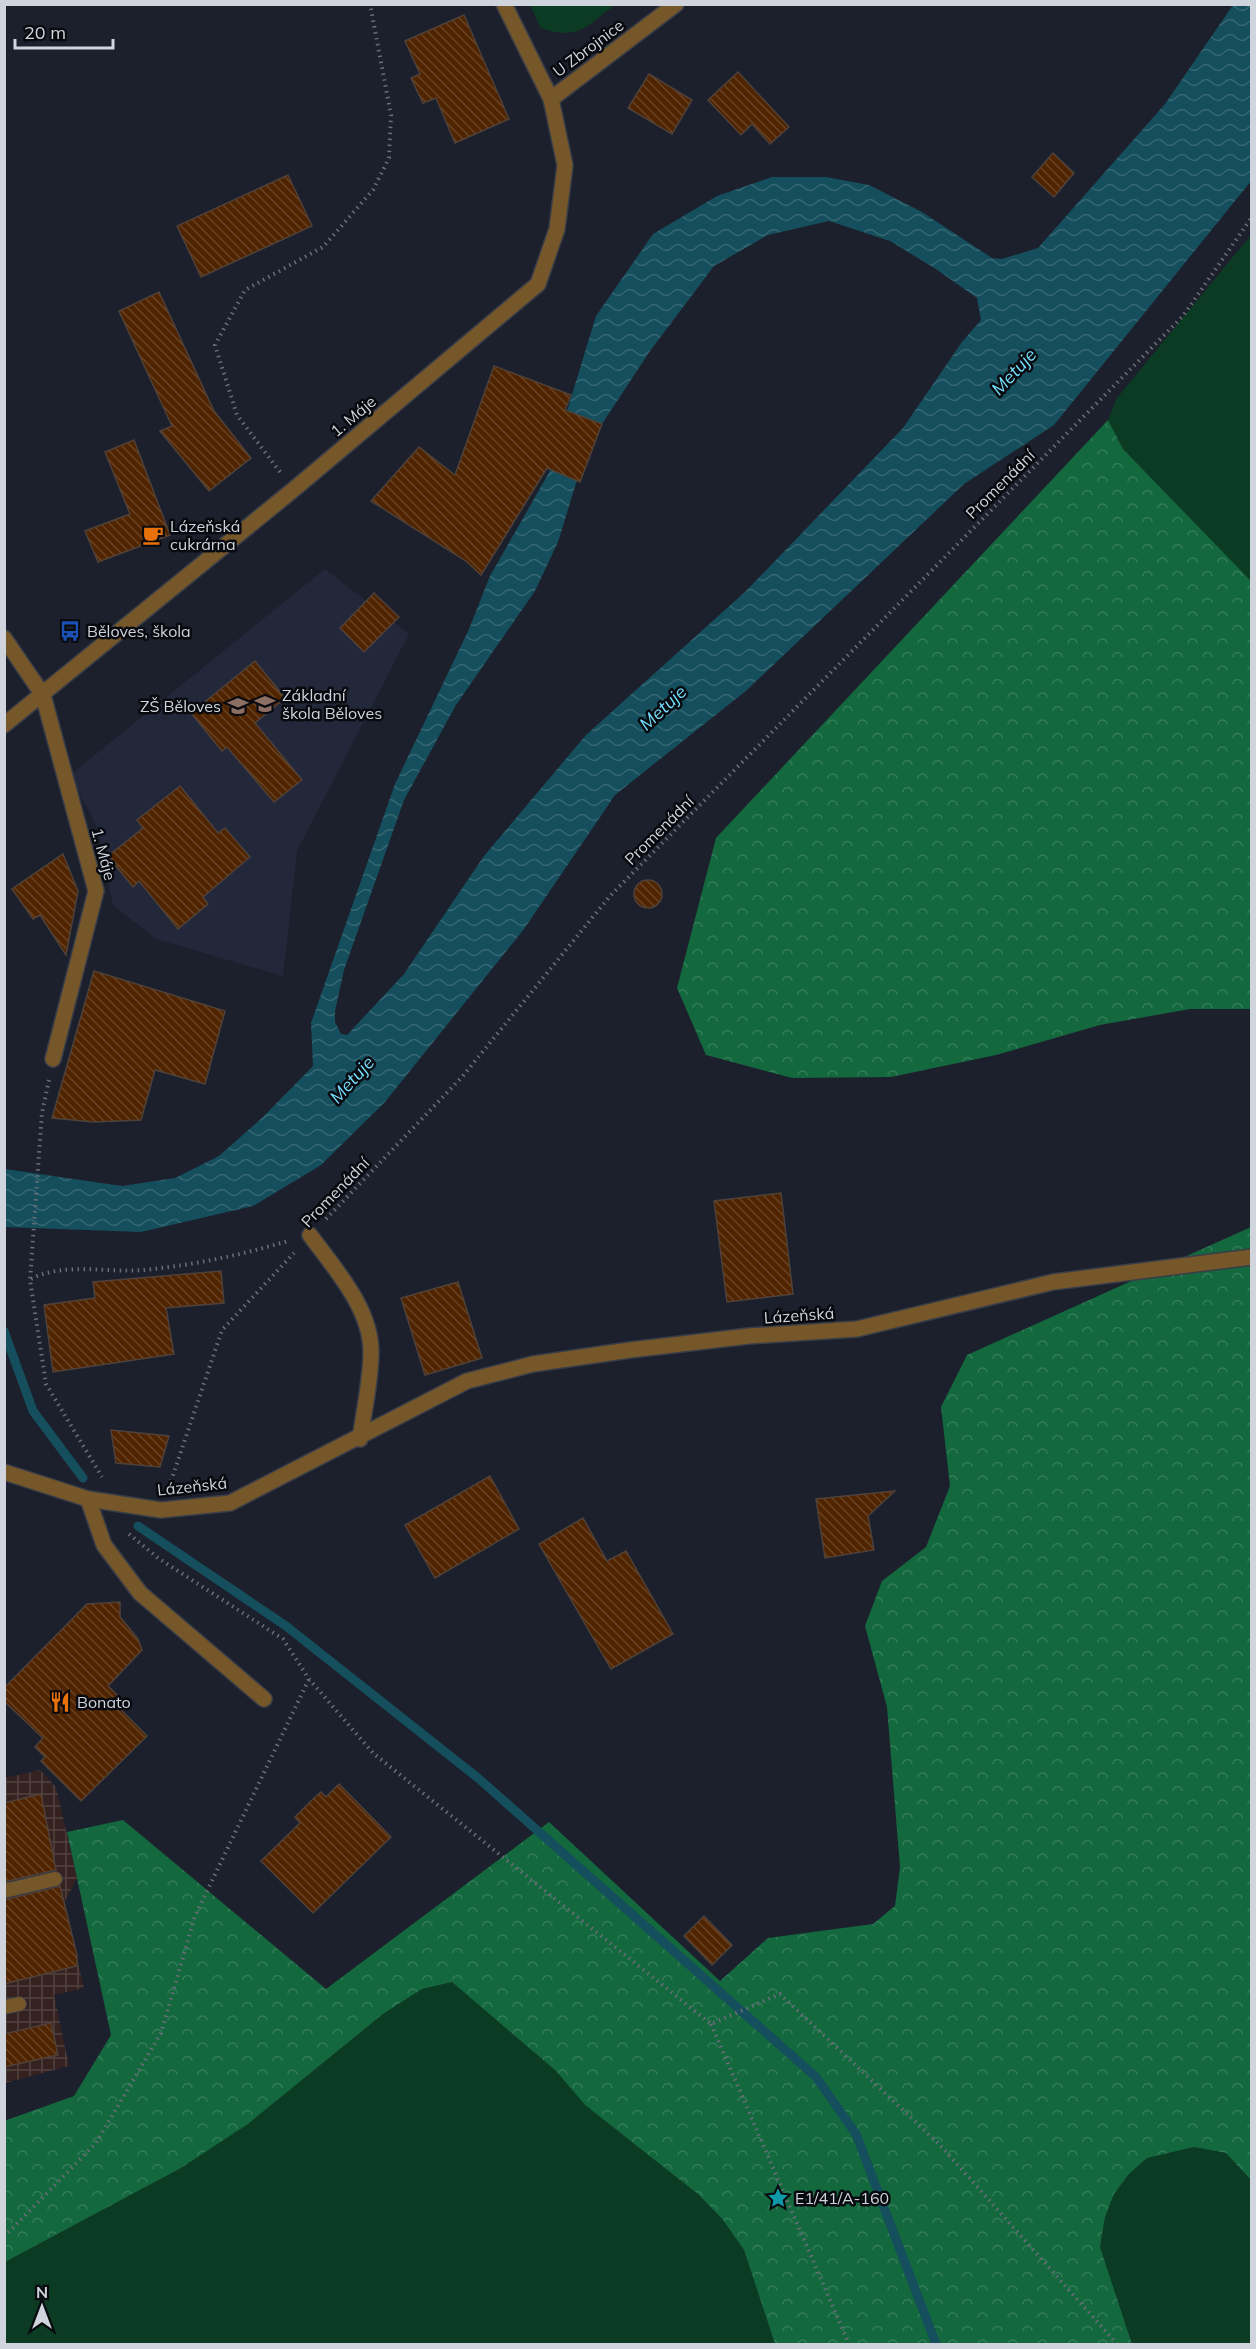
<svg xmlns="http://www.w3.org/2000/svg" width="1256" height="2349" font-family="Mulish,sans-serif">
	<defs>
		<pattern id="industrial-grid" width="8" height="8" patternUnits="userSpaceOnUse" patternTransform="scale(1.5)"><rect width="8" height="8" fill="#352220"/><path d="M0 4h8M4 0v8" fill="none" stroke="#514140"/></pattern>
		<pattern id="forest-crowns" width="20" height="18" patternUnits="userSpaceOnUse" patternTransform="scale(1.5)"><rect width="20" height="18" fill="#13683e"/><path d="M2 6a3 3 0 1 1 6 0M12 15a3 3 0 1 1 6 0" fill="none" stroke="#347d59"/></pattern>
		<pattern id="water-waves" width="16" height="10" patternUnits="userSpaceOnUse" patternTransform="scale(1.5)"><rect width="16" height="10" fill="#154e5c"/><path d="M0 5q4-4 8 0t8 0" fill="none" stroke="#366773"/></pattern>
		<pattern id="building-back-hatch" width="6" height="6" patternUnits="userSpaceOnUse" patternTransform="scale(1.5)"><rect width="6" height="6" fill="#512400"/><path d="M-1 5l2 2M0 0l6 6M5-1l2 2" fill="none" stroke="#694325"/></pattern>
	</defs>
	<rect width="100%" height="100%" fill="#1c202c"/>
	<path fill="url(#industrial-grid)" d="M40,1770L56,1787L77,1878L64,1903L84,1988L54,1995L69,2066L5,2083V1778Z"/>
	<path fill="#22283a" d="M325,569L409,634L297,851L283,976L156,939L113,905L97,827L70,775Z"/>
	<g fill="#0b3b22">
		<path d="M530,5H615C586,26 579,41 541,28Z"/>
		<path d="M1251,235V581L1123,449L1108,420L1117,398Z"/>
		<path d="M452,1982L556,2071L585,2105L699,2195L723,2220L744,2250L775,2344H5V2262L181,2168L248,2124L383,2014L422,1989Z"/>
		<path d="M1194,2147L1226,2153L1251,2180V2344H1132L1100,2247L1105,2217L1114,2194L1129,2174L1147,2158Z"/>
	</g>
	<g fill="url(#forest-crowns)">
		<path d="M1108,420L1123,449L1251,581V1009H1190L1100,1025L996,1055L891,1077L792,1078L706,1055L677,988L716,838Z"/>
		<path d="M1251,1227V2180L1226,2153L1194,2147L1147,2158L1129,2174L1114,2194L1105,2217L1100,2247L1132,2344H775L744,2250L723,2220L699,2195L585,2105L556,2071L452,1982L422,1989L383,2014L248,2124L181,2168L5,2262L4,2121L74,2096L111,2035L67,1832L123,1820L326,1989L549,1822L720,1981L768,1938L873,1924L895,1906L900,1867L887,1707L865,1626L882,1581L926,1547L950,1486L941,1407L967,1355Z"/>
	</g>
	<path fill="url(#water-waves)" d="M1233,5H1251V181L1054,425L964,484L747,690L615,795L524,929L385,1102L321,1165L253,1206L141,1232L5,1227V1169L122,1186L175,1178L219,1156L263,1117L313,1066L311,1023L395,784L469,629L490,576L551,469L577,480L558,542L535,591L456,705L404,800L344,970L335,1011V1022L341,1034L347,1035L404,974L484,856L586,735L746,591L903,428L962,342L981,320L977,298L936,269L890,241L829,221L768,235L714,266L650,351L602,424L567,411L596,316L653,234L717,196L772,177H826L869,185L922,212L992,258L1002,259L1038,248L1165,104Z"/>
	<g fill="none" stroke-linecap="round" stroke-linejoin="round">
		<g stroke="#154e5c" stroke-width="9">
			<path d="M4,1331L33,1411L83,1478"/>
			<path d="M138,1526L286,1626L478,1778L816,2077L856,2134L936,2344"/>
		</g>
	</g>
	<g fill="url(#building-back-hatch)" stroke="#4f4139" stroke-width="1.5">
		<path d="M464,15L509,119L455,143L436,98L423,103L411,78L420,74L405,41Z"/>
		<path d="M738,72L789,127L770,144L752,124L741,135L708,100Z"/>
		<path d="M649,74L692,100L672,134L628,108Z"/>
		<path d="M1053,153L1074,173L1054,197L1032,177Z"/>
		<path d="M288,175L312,226L201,277L177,226Z"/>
		<path d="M159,292L214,411L251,458L209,491L160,431L172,426L119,311Z"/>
		<path d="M494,366L571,395L565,410L602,424L580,482L547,468L481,575L466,561L371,501L419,447L455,475Z"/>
		<path d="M134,440L170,535L98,562L85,531L130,514L105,452Z"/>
		<path d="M374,593L399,617L364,652L340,628Z"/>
		<path d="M255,661L285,698L255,723L302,780L274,802L227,747L222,751L191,713Z"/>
		<path d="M180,786L218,833L225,828L250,857L203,897L208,904L178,929L139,881L133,887L108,856L143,828L137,820Z"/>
		<path d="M63,854L78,891L66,955L40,915L33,919L12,889Z"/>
		<circle cx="648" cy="894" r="14"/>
		<path d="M94,971L225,1011L205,1084L155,1070L141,1120L94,1122L52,1118Z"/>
		<path d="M781,1193L793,1294L727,1302L714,1201Z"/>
		<path d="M221,1271L224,1303L166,1308L174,1354L53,1372L44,1305L95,1298L93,1282Z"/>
		<path d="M458,1282L482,1358L425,1375L401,1298Z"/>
		<path d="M111,1430L169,1436L160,1467L116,1463Z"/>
		<path d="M490,1476L519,1529L435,1578L405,1525Z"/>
		<path d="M895,1491L868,1516L874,1550L825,1558L816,1499Z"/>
		<path d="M583,1518L607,1561L626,1551L673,1634L611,1669L539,1544Z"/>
		<path d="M120,1602V1617L138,1639L142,1650L108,1686L119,1697L114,1703L147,1736L81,1801L41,1761L45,1757L35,1747L43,1738L4,1701V1688L87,1604Z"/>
		<path d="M339,1784L391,1837L313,1913L261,1861L300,1823L295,1817L312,1800L321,1792L326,1797Z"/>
		<path d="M41,1794L56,1870L4,1882V1803Z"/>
		<path d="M60,1886L77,1955V1966L4,1984V1900Z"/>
		<path d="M704,1916L732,1945L712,1965L684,1936Z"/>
		<path d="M51,2023L58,2055L4,2067V2034Z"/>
	</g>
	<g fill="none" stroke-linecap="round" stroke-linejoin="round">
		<g stroke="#393d48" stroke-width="16">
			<g id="lane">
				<path d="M4,1891L55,1879"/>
				<path d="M4,2007L19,2004"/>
			</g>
		</g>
		<g stroke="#393d48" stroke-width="18">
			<g id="street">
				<path d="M551,99L676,4"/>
				<path d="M4,638L43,695L96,891L53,1059"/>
				<path d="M4,725L293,490L538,284L557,229L565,165L551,99L504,4"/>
				<path d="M310,1235C334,1268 371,1308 371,1352C371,1380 364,1410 360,1439"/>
				<path d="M4,1472L88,1499L161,1510L230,1503L467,1381L533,1364L630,1350L749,1336L857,1329L1053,1282L1252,1257"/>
				<path d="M88,1499L104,1545L140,1593L264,1699"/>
			</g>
		</g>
		<g stroke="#6a6e78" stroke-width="4" stroke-dasharray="1.5 4.5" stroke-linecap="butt">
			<path d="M280,472L237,415L215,345L245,290L323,247L373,190L389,158L391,115L370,4"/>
			<path d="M49,1080L42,1113L30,1280L46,1384L102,1477"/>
			<path d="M326,1219L462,1077L610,896L1183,316L1252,217"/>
			<path d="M31,1279C63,1262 108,1273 144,1270C194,1265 241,1255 288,1241"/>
			<path d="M169,1487L222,1330L294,1253"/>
			<path d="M129,1534L158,1558L283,1639L309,1679L373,1753L711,2024L780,1994L940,2145L1117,2344"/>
			<path d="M711,2024L849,2344"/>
			<path d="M4,2237L96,2143L161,2033L195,1916L309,1679"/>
		</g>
		<use href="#lane" stroke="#75572a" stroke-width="14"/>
		<use href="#street" stroke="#75572a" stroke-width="15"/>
	</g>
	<defs>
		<g id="cafe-bare" transform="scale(1.62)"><path d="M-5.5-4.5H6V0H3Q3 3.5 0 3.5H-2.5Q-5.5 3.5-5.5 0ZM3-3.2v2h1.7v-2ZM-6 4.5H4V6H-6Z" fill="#e8710a" stroke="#080a0f" stroke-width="2.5" paint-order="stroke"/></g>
		<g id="bus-bare" transform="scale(1.62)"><path d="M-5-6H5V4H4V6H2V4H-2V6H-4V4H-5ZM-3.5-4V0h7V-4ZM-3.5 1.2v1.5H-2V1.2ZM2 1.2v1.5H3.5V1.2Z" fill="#1a4fb4" stroke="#080a0f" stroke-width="2.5" paint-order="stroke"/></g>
		<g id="school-bare" transform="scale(1.62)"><path d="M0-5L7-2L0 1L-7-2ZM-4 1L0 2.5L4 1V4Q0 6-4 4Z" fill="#8d6e63" stroke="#080a0f" stroke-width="2.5" paint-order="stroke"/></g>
		<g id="restaurant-bare" transform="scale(1.62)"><path d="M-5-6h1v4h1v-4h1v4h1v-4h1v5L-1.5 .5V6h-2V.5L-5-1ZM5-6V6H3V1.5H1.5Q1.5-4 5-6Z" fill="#e8710a" stroke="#080a0f" stroke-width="2.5" paint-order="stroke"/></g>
		<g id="sight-bare" transform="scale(1.62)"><path d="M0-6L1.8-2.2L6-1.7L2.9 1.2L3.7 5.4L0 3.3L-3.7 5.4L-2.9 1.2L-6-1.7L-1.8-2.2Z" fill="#0f9aa8" stroke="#080a0f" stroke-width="2.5" paint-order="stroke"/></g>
	</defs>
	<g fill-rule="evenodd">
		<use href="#cafe-bare" x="153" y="535"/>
		<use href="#bus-bare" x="70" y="631"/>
		<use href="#school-bare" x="265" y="704"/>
		<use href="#school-bare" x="238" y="706"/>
		<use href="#restaurant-bare" x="60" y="1702"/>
		<use href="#sight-bare" x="778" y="2198"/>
	</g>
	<g text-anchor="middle" stroke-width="5" stroke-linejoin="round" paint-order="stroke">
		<g font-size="16" fill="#d0d4dc" stroke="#080a0f">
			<text transform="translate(588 48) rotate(-37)" y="6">U Zbrojnice</text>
			<text transform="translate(353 416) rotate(-40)" y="6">1. Máje</text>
			<text transform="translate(1000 484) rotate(-45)" y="6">Promenádní</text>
			<text transform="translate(659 830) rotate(-45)" y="6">Promenádní</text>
			<text transform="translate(104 854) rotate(75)" y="6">1. Máje</text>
			<text transform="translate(335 1192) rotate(-46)" y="6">Promenádní</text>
			<text transform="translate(799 1315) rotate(-4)" y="6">Lázeňská</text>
			<text transform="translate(192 1486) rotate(-6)" y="6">Lázeňská</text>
		</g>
		<g font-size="16" fill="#d0d4dc" stroke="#080a0f" text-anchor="start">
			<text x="170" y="532">Lázeňská<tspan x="170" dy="18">cukrárna</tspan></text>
			<text x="87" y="637">Běloves, škola</text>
			<text x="282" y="701">Základní<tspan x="282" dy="18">škola Běloves</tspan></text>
			<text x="221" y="712" text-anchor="end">ZŠ Běloves</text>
			<text x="77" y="1708">Bonato</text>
			<text x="795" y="2204">E1/41/A-160</text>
		</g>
		<g font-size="18" font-style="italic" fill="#75defd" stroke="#080a0f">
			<text transform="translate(1014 372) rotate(-47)" y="6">Metuje</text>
			<text transform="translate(663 708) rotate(-43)" y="6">Metuje</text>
			<text transform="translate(352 1080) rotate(-48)" y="6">Metuje</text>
		</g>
	</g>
	<rect width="1256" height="2349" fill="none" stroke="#d0d4dc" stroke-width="12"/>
	<g transform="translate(42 2307)" stroke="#080a0f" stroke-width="4.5" paint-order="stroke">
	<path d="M0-4.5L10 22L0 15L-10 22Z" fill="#d0d4dc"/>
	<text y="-9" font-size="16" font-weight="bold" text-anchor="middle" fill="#d0d4dc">N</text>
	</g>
	<path d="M15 39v9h98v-9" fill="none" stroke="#d0d4dc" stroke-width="3"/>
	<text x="24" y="39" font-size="18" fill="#d0d4dc" stroke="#080a0f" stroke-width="4.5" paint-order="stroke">20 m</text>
</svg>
